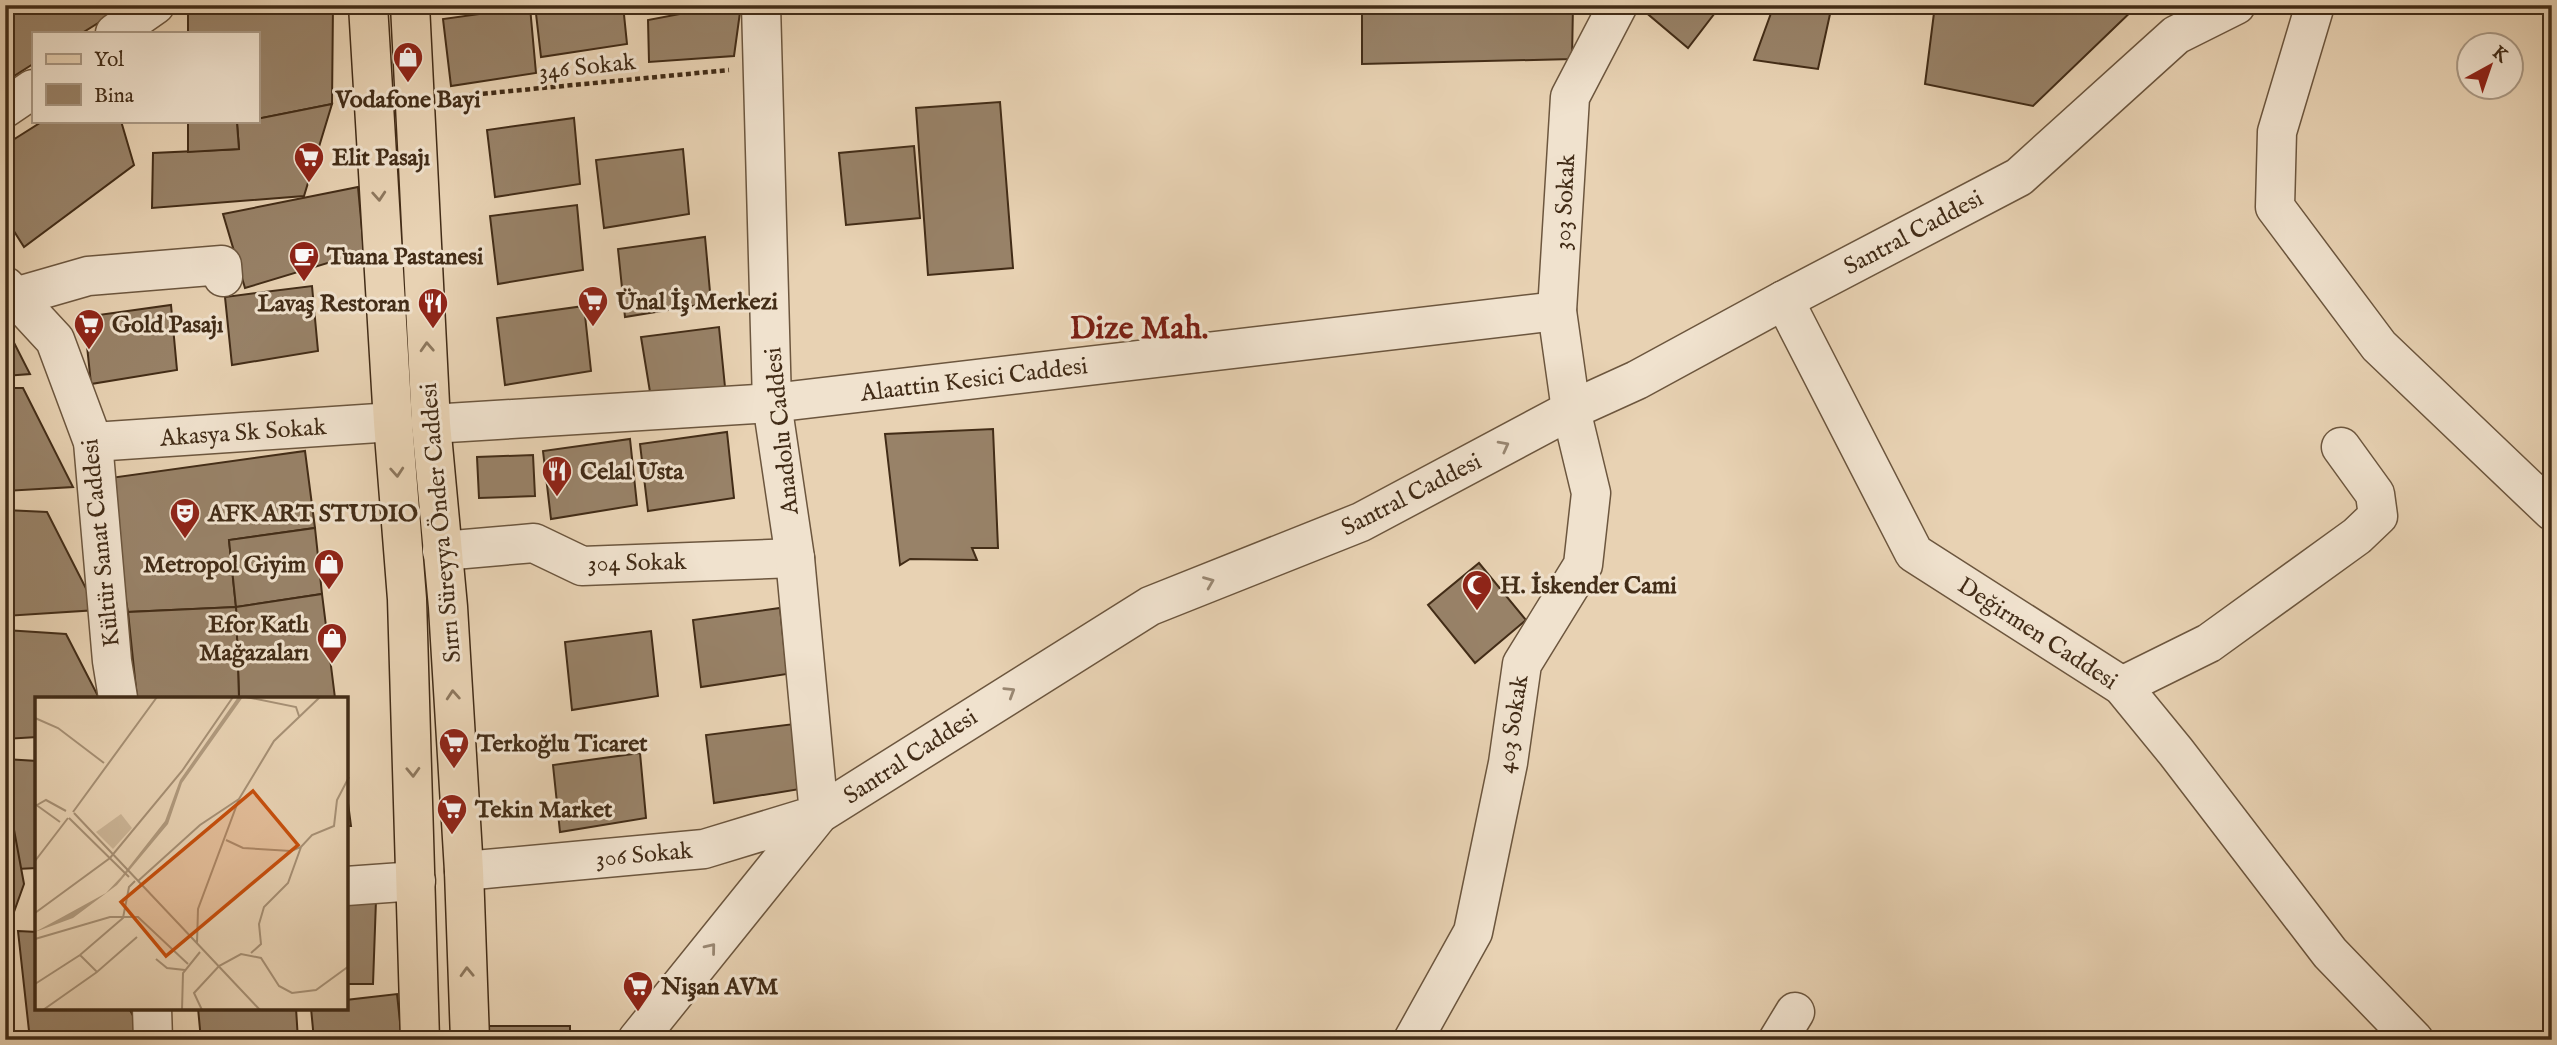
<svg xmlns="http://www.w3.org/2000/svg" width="2557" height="1045" font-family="'IM FELL English',serif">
	<rect width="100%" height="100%" fill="#e8d2b3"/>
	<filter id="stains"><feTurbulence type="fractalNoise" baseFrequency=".00286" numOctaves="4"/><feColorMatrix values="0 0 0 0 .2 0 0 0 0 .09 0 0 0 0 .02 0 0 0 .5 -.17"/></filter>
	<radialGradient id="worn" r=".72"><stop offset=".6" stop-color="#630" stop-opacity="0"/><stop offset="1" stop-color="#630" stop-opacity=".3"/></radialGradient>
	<g fill="#988268" stroke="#422c17" stroke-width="2">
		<path d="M9,5H127L82,33H33V64L14,76Z"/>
		<path d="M195,5H333L332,104L257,119V33H188V14Z"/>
		<path d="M535,5H623L627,44L541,57Z"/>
		<path d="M648,5H686L649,11Z"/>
		<path d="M727,5H741L734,56L649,62L648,20Z"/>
		<path d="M1362,5H1573L1572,59L1362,64Z"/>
		<path d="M1647,5H1721L1688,48L1643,10Z"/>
		<path d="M1774,5H1832L1818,69L1754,60Z"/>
		<path d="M1935,5H2138L2033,106L1925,84Z"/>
		<path d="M530,7L536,73L451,86L443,19Z"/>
		<path d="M1000,102L1013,268L928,275L916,108Z"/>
		<path d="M332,104L304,196L152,208L153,153L239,149L237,123Z"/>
		<path d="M574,118L580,184L495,197L487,130Z"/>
		<path d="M43,121H121L134,165L24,247L5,217V145Z"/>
		<path d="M188,121H250L237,123L239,149L188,152Z"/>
		<path d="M914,146L920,218L846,225L839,153Z"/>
		<path d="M683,149L689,214L604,228L596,160Z"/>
		<path d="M358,187L364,252L245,288L223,214Z"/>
		<path d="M577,205L583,270L498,284L490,216Z"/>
		<path d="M705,237L711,303L625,317L618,249Z"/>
		<path d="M312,286L318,351L232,365L225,297Z"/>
		<path d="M171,305L177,370L91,384L84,317Z"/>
		<path d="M584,306L591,371L505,385L497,318Z"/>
		<path d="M5,325L30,374L5,376Z"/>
		<path d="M719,327L725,387L650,392L641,337Z"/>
		<path d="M5,388H23L73,487L5,491Z"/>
		<path d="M993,429L998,548H972L977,560L910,559L900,565L885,434Z"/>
		<path d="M727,432L734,498L648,511L640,444Z"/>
		<path d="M630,439L637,505L551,519L543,451Z"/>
		<path d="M305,451L315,528L229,540L236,607L128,612L103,479Z"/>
		<path d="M533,455L535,496L479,498L477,457Z"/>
		<path d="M5,510L47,512L97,610L5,616Z"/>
		<path d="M315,528L322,594L236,607L229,540Z"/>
		<path d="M1479,563L1526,620L1475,663L1428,605Z"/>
		<path d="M322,594L335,698H239L236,607Z"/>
		<path d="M236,607L239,698H137L128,612Z"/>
		<path d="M780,608L787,674L701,687L693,620Z"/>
		<path d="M5,630L66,634L99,698H37V737L5,739Z"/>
		<path d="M651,631L658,696L572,710L565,642Z"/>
		<path d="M794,724L800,789L714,803L706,735Z"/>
		<path d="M640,753L646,818L560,832L553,765Z"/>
		<path d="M5,759L37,761V868L17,869Z"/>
		<path d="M5,781L24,884L5,937Z"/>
		<path d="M346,788L351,826H346Z"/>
		<path d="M376,900L373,984H346V902Z"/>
		<path d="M18,931L37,932V1008H129L142,1033L30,1040Z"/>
		<path d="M397,994L402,1040H314L311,1008H346V1000Z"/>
		<path d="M198,1008H296L298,1040H201Z"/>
		<path d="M479,1026H570V1040H481Z"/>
	</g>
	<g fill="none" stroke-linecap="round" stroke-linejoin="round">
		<g stroke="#6c563e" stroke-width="41">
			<g id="minor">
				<path d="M2315,5L2277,132L2275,207L2379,346L2552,511"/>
				<path d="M115,33L155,5"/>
				<path d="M5,108L33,89"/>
				<path d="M5,286L55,340L93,442L112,661L118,698"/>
				<path d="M15,297L88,276L222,265L223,277"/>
				<path d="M1784,300L1914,553L2122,686L2176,752L2330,953L2414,1040"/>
				<path d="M431,424L772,403L1557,311"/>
				<path d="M93,442L393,422"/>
				<path d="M442,551L534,543L582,566L795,558"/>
				<path d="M2122,686L2209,643L2357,536L2378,516L2375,494L2341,447"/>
				<path d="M464,871L704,849L819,814L795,558L772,403L761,5"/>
				<path d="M346,886L416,881"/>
				<path d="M152,1008L153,1040"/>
				<path d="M637,1040L819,814L1150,606L1361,522L1571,410L1637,380L1784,300L2019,177L2176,35L2236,5"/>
				<path d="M1413,1040L1473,932L1508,763L1522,664L1583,565L1591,493L1571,410L1557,311L1570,97L1618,5"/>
				<path d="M1778,1040L1795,1012"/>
			</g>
		</g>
		<g stroke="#422c17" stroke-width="41">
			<g id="major">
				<path d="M368,5L393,422L407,599L420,1040"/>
				<path d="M410,5L431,424L448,607L464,871L470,1040"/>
			</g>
		</g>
		<path stroke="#422c17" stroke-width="4.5" stroke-dasharray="5 3.5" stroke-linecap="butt" d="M449,97L729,70"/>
		<use href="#minor" stroke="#f0e2ce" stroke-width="38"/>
		<use href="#major" stroke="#e8d2b3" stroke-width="38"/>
	</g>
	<defs><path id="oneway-chevron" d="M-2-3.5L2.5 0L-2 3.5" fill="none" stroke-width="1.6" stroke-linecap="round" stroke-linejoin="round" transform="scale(1.75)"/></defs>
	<g stroke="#8d775d">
		<use href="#oneway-chevron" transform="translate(379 196) rotate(86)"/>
		<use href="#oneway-chevron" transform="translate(427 347) rotate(-93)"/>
		<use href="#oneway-chevron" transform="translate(397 472) rotate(86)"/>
		<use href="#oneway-chevron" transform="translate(453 695) rotate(-94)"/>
		<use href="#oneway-chevron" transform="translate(413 772) rotate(88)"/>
		<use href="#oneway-chevron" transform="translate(467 972) rotate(-92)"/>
	</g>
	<g stroke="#998772">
		<use href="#oneway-chevron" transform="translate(1504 446) rotate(-28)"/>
		<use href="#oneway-chevron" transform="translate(1209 582) rotate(-22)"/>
		<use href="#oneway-chevron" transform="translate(1010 692) rotate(-32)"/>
		<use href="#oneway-chevron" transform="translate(711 948) rotate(-51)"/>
	</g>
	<defs>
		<g id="shop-pin" transform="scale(1.575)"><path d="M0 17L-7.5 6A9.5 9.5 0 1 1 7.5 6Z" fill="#8f2418" stroke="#f0e2ce"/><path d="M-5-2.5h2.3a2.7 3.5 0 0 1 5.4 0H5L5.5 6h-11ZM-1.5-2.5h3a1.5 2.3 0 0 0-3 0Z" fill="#fff"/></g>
		<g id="supermarket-pin" transform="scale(1.575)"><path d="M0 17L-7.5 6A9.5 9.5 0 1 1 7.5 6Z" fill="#8f2418" stroke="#f0e2ce"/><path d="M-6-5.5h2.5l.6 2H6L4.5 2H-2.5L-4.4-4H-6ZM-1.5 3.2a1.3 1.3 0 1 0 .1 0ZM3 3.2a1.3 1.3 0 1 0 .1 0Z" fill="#fff"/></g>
		<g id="cafe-pin" transform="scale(1.575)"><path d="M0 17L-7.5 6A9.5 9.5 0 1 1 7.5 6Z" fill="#8f2418" stroke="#f0e2ce"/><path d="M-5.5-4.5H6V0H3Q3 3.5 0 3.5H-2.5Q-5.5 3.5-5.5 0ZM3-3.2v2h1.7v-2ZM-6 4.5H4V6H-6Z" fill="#fff"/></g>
		<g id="restaurant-pin" transform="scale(1.575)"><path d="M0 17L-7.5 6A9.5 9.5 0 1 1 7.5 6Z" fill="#8f2418" stroke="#f0e2ce"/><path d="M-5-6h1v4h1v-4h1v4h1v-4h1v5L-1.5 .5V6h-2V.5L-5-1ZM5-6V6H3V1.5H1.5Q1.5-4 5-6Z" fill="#fff"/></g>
		<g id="theatre-pin" transform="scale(1.575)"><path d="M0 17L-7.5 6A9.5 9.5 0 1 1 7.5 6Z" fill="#8f2418" stroke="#f0e2ce"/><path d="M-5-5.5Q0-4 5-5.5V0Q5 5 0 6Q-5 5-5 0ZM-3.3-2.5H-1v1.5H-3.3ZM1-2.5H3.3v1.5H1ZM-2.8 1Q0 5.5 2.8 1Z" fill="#fff"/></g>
		<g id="mosque-pin" transform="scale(1.575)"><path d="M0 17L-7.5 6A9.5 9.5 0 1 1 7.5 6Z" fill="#8f2418" stroke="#f0e2ce"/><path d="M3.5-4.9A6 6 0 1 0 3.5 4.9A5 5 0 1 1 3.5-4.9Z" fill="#fff"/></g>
	</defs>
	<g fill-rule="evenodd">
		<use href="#shop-pin" x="408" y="57"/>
		<use href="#supermarket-pin" x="309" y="157"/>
		<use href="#cafe-pin" x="304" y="256"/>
		<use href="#supermarket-pin" x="593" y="301"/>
		<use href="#restaurant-pin" x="433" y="303"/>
		<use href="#supermarket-pin" x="89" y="324"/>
		<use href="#restaurant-pin" x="557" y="471"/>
		<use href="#theatre-pin" x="185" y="513"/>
		<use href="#shop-pin" x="329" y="564"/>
		<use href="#mosque-pin" x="1477" y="585"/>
		<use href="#shop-pin" x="332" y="638"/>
		<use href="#supermarket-pin" x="454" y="743"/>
		<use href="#supermarket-pin" x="452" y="809"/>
		<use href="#supermarket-pin" x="638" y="986"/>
	</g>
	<g text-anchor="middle" stroke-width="6" stroke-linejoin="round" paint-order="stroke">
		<g font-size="24" fill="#422c17" stroke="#f0e2ce">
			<text transform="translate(587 66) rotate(-6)" y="8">346 Sokak</text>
			<text transform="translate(1564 202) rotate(-87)" y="8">303 Sokak</text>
			<text transform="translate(1913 232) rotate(-28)" y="8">Santral Caddesi</text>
			<text transform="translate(974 379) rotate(-7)" y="8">Alaattin Kesici Caddesi</text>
			<text transform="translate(781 431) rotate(-96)" y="8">Anadolu Caddesi</text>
			<text transform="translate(243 432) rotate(-4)" y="8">Akasya Sk Sokak</text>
			<text transform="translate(1411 494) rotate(-27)" y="8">Santral Caddesi</text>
			<text transform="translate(440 523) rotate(-95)" y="8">Sırrı Süreyya Önder Caddesi</text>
			<text transform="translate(100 543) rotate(-96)" y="8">Kültür Sanat Caddesi</text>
			<text transform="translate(637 562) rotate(-1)" y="8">304 Sokak</text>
			<text transform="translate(2038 633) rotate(33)" y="8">Değirmen Caddesi</text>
			<text transform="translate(1512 724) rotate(-81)" y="8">403 Sokak</text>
			<text transform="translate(910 756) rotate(-33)" y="8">Santral Caddesi</text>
			<text transform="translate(644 854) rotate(-5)" y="8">306 Sokak</text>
		</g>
		<g font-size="24" font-weight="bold" fill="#422c17" stroke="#f0e2ce" text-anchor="start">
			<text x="408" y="107" text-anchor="middle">Vodafone Bayi</text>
			<text x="332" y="165">Elit Pasajı</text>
			<text x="327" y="264">Tuana Pastanesi</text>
			<text x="616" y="309">Ünal İş Merkezi</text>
			<text x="410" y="311" text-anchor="end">Lavaş Restoran</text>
			<text x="112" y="332">Gold Pasajı</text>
			<text x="580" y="479">Celal Usta</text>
			<text x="208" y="521">AFK ART STUDIO</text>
			<text x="306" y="572" text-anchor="end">Metropol Giyim</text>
			<text x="1500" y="593">H. İskender Cami</text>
			<text x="309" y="632" text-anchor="end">Efor Katlı<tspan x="309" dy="28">Mağazaları</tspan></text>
			<text x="477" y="751">Terkoğlu Ticaret</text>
			<text x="475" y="817">Tekin Market</text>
			<text x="661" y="994">Nişan AVM</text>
		</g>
		<g font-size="32" font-weight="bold" fill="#7a1f14" stroke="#f0e2ce">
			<text x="1139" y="338">Dize Mah.</text>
		</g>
	</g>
	<g transform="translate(35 697)">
		<rect width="313" height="313" fill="#e8d2b3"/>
		<path d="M86,117L97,131L78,152L61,135Z" fill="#ccb698"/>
		<path d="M203,0H208L147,86L133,127L82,188L38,221L0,235L71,196L86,180L130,124L145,83Z" fill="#b09a7e"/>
		<path fill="none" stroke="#a69075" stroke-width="2" d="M211,0L261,10L264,19M0,21L23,31L69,66M0,107L25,125M2,108L11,103L31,114M38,115L122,0M39,116L225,313M34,121L94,180M191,143L208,151L256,154L266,150L277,138L299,129L302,103L314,80M0,164L33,121M103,184L165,128L204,102M0,216L75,161L147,74L198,0M0,242L75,220H103L153,267M162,246L163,212L204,102L239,44L285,0M216,256L226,247L224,227L229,210L253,186L266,150M45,258L62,275L102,240M121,262L132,271L150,273M0,287L45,258L88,221L94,190L100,184M8,313L62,275M147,313L148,276L165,255M167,313L159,296L184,269L206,257L226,261L244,289L257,296L281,293L314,269"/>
		<path fill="#c7500e" fill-opacity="0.15" stroke="#c7500e" stroke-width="3.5" d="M218,94L263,148L131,259L86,205Z"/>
		<rect width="313" height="313" fill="none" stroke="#422c17" stroke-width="3.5"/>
	</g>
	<rect width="2557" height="1045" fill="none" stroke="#e8d2b3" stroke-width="28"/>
	<rect x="7" y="7" width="2543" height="1031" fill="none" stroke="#422c17" stroke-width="3.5"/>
	<rect x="14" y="14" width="2529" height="1017" fill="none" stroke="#422c17" stroke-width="2"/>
	<rect x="32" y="32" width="228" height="91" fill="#f0e2ce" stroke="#aa9985" stroke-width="2"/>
	<rect x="46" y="54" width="35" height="10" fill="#e8d2b3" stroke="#aa9985" stroke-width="2"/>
	<text x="94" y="66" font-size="21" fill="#422c17">Yol</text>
	<rect x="46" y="84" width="35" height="21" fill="#988268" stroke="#aa9985" stroke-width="2"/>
	<text x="94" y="102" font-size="21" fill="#422c17">Bina</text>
	<g transform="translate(2490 66) rotate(40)"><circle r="33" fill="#f0e2ce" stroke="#aa9985" stroke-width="2"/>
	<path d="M0-5L12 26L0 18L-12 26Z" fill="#8f2418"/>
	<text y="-10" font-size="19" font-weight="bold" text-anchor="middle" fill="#422c17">K</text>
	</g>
	<rect width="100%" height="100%" filter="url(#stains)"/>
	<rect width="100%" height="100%" fill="url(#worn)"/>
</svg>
